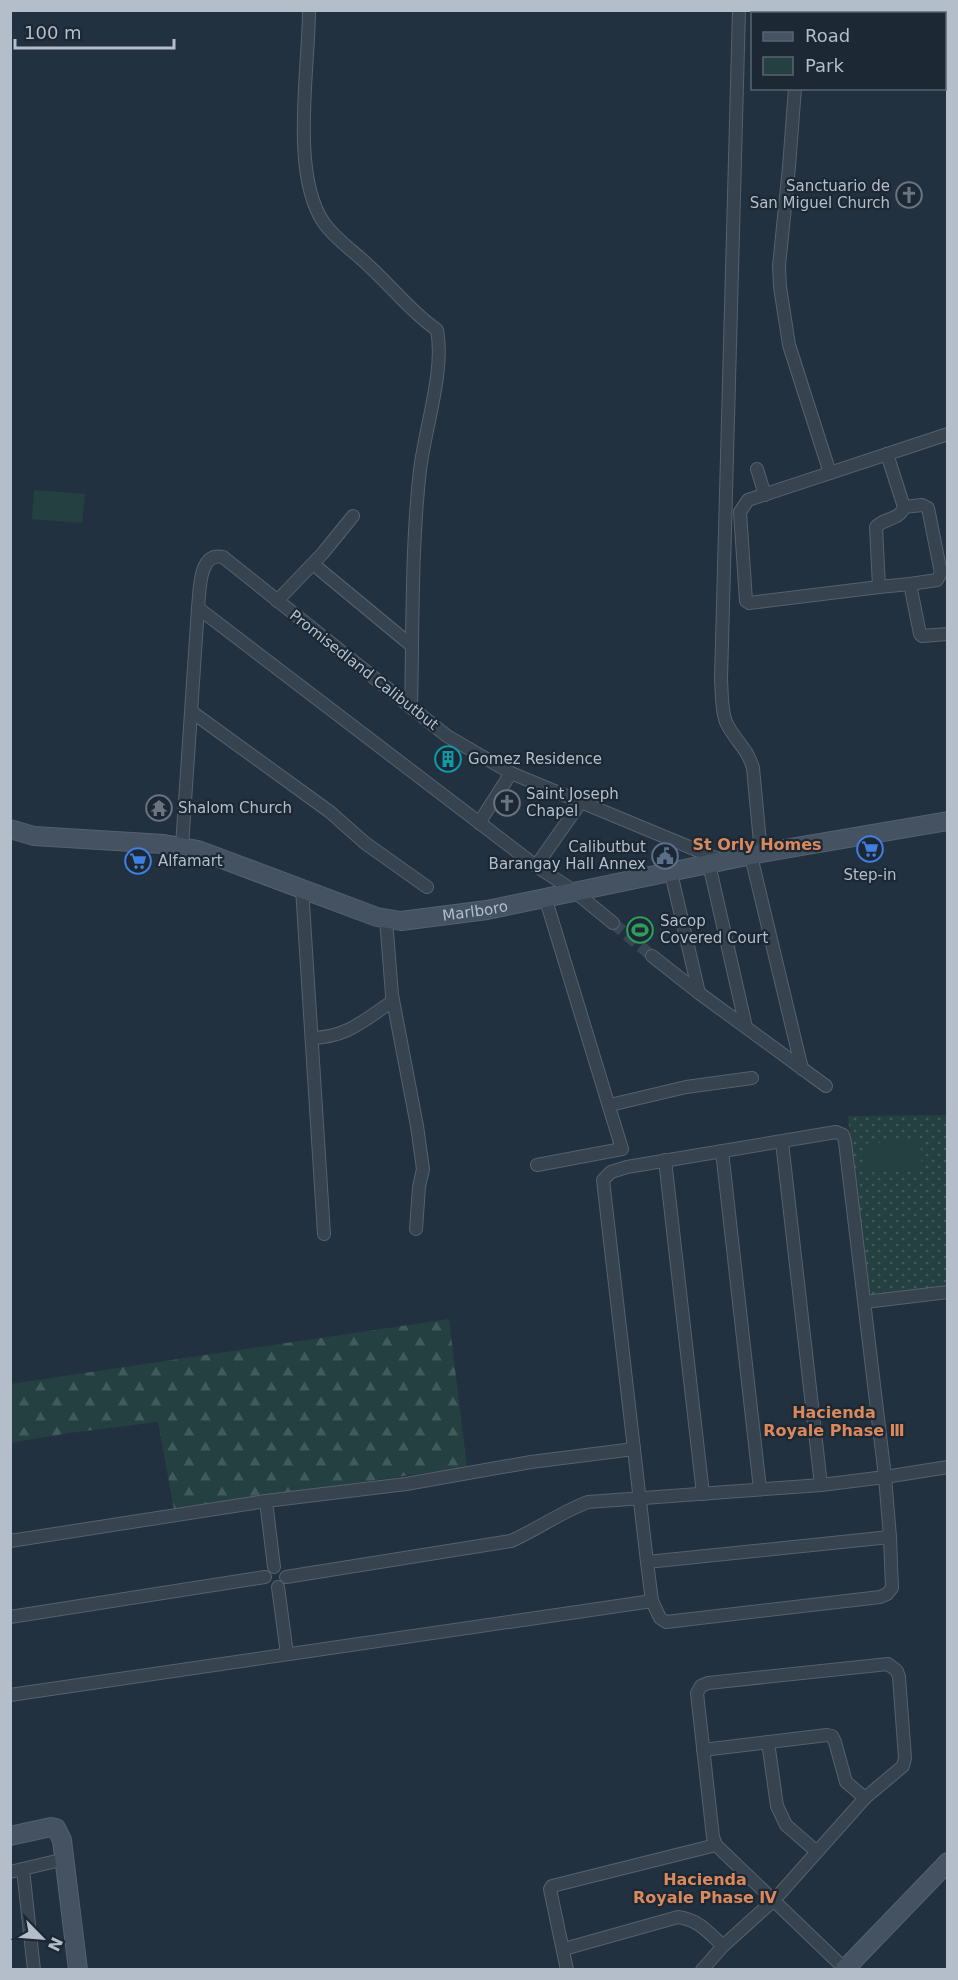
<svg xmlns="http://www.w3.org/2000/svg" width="958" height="1980" font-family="'DejaVu Sans',sans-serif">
	<defs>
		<pattern id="green-dots" width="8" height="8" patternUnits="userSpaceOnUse" patternTransform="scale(1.5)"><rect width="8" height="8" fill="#244040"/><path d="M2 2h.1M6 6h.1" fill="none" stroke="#415a5a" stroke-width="1.8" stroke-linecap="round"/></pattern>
		<pattern id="forest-firs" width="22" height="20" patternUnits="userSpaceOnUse" patternTransform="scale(1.5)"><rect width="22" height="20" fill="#244040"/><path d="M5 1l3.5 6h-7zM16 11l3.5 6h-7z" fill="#415a5a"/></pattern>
	</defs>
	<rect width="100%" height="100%" fill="#22313f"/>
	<path fill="url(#green-dots)" d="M947,1115V1293L866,1303L848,1116Z"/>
	<path fill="url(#forest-firs)" d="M449,1319L467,1467L174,1509L158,1422L69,1433L11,1443L10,1384Z"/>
	<g fill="#244040">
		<path d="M34,490L85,494L82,523L32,519Z"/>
		<path d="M920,1139L922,1168L865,1173L863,1144Z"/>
	</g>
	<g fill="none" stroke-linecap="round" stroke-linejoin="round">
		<path stroke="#384654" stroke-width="12" stroke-dasharray="12 6" stroke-linecap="butt" d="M613,923L652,956"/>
		<g stroke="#55616d" stroke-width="14">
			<g id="street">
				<path d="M309,10C309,69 290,174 324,223C336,240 355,252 370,267C393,288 411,312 437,330C445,370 425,428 420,470C411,549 413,629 411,708"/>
				<path d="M739,10L721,679C722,693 721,709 726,722C734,740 747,747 753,768L761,853"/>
				<path d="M798,14V10"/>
				<path d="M795,88L789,167L779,266L780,287L789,345L830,473"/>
				<path d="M887,454L904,507C899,521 885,517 876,527L879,587L910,584L920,634L922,636L948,634"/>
				<path d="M757,469L765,495"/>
				<path d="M904,507L922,505L928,508L941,573L937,580L910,584"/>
				<path d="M313,564L412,646"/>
				<path d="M879,587L749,603L746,601L740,512L748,500L948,434"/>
				<path d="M277,601L323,553L353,516"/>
				<path d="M198,608L536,866L574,891L613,923"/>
				<path d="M192,712L330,812L365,843L427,887"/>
				<path d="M479,823L511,773"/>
				<path d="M182,846L198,608C200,591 198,552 223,557L447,736L511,773L723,861"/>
				<path d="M751,856L802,1069"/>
				<path d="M709,864L746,1027"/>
				<path d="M536,866L581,802"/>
				<path d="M671,873L699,993"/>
				<path d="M302,888L324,1234"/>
				<path d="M386,919L392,995L417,1126L423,1169L419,1187L416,1229"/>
				<path d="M652,956L699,993L826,1086"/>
				<path d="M312,1038C348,1037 364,1020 393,1001"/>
				<path d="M610,1105L686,1087L752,1078"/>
				<path d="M836,1132L843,1135L845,1142L885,1477L890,1537L892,1588L887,1594L880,1597L666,1622L660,1618L652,1601L647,1562L603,1180L611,1172L627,1167Z"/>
				<path d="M782,1142L821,1485"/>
				<path d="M722,1151L760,1489"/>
				<path d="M665,1160L703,1494"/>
				<path d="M537,1165L622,1149L545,897"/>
				<path d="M865,1302L948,1292"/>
				<path d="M266,1501L274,1567"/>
				<path d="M10,1541L266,1501L406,1484L531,1462L634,1449"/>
				<path d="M647,1562L890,1537"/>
				<path d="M286,1577L511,1541C538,1529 561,1512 588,1502L821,1485L885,1477L948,1467"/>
				<path d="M278,1587L287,1654"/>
				<path d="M10,1617L265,1577"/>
				<path d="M10,1695L652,1601"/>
				<path d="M768,1742L777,1806L786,1825L817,1852"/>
				<path d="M703,1750L827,1735L832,1736L835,1742L846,1782L865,1798"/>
				<path d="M23,1869L34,1970"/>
				<path d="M10,1872L65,1859"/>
				<path d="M564,1949L678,1917C699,1920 708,1932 723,1946"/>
				<path d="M567,1970L550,1889L552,1886L716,1845"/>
				<path d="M702,1970L723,1946L775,1899L865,1798L903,1766L905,1758L899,1677L897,1671L888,1664L708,1683L701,1686L697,1693L713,1837L716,1845L846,1970"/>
			</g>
		</g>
		<g stroke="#55616d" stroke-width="20">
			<g id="secondary">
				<path id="s1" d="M10,829L34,836L164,844L198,850L377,917L401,921L487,910L761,853L948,821"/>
				<path d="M10,1836L51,1827L56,1828L62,1840L78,1970"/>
				<path d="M844,1970L948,1862"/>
			</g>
		</g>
		<use href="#street" stroke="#37434f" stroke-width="12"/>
		<use href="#secondary" stroke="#445262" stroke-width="18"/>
	</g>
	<defs>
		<g id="church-ring" transform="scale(1.35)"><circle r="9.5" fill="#1c2834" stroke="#6b7280" stroke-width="1.5"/><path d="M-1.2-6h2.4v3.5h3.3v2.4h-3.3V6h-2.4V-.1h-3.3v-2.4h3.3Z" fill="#6b7280"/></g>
		<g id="building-ring" transform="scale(1.35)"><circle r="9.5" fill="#1c2834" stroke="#0f9aa8" stroke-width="1.5"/><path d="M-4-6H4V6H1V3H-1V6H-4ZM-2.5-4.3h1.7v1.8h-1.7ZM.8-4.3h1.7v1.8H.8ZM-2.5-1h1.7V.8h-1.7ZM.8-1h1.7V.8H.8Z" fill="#0f9aa8"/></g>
		<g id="temple-ring" transform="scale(1.35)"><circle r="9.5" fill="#1c2834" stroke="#6b7280" stroke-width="1.5"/><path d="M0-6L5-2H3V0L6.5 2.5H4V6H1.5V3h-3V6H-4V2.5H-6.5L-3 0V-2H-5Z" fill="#6b7280"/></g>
		<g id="supermarket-ring" transform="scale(1.35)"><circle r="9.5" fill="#1c2834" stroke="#3f7fe0" stroke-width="1.5"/><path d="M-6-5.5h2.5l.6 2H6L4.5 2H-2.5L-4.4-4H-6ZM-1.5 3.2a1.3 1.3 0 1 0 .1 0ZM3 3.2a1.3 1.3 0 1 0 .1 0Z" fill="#3f7fe0"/></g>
		<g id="civic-ring" transform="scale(1.35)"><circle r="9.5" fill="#1c2834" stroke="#5c6f8a" stroke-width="1.5"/><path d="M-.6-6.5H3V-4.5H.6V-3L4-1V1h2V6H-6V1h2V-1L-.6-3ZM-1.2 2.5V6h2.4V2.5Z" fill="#5c6f8a"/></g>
		<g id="stadium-ring" transform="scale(1.35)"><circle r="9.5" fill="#1c2834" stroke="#2e9e5b" stroke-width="1.5"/><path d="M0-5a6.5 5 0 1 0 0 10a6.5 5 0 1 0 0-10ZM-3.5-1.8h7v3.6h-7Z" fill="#2e9e5b"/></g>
	</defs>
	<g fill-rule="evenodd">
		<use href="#church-ring" x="909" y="195"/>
		<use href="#building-ring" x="448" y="759"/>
		<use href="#church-ring" x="507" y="803"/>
		<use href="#temple-ring" x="159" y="808"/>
		<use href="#supermarket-ring" x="870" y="849"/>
		<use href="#civic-ring" x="665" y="856"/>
		<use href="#supermarket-ring" x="138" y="861"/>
		<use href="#stadium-ring" x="640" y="930"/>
	</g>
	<g text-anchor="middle" stroke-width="4.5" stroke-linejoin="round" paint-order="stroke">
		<g font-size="15" fill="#b3beca" stroke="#1c2834" text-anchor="start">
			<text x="890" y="191" text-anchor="end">Sanctuario de<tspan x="890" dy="17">San Miguel Church</tspan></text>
			<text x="468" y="764">Gomez Residence</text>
			<text x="526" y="799">Saint Joseph<tspan x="526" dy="17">Chapel</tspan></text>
			<text x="178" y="813">Shalom Church</text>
			<text x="646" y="852" text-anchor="end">Calibutbut<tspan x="646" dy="17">Barangay Hall Annex</tspan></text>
			<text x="158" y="866">Alfamart</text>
			<text x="870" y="880" text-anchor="middle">Step-in</text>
			<text x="660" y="926">Sacop<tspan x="660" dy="17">Covered Court</tspan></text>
		</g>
		<g font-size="15" fill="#b3beca" stroke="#1c2834">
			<text transform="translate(364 670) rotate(38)" y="5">Promisedland Calibutbut</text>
			<text dy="5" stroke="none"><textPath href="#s1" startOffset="480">Marlboro</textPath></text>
		</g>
		<g font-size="16" font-weight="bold" fill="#db885c" stroke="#1c2834">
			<text x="757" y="850">St Orly Homes</text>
			<text x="834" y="1418">Hacienda<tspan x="834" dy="18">Royale Phase Ⅲ</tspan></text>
			<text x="705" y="1885">Hacienda<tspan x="705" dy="18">Royale Phase Ⅳ</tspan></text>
		</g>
	</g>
	<rect width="958" height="1980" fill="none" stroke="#b3beca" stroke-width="24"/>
	<rect x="751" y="12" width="195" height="78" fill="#1c2834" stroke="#586470" stroke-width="1.5"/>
	<rect x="763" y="32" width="30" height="9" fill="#445262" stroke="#586470" stroke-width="1.5"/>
	<text x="805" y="42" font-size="18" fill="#b3beca">Road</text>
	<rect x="763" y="57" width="30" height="18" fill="#244040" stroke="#586470" stroke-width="1.5"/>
	<text x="805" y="72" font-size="18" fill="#b3beca">Park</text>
	<g transform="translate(42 1938) rotate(115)" stroke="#1c2834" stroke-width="4.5" paint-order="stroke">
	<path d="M0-4.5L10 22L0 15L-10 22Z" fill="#b3beca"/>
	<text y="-9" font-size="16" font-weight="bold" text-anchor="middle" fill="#b3beca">N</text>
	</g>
	<path d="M15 39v9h159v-9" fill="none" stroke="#b3beca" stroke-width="3"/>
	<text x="24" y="39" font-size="18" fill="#b3beca" stroke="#1c2834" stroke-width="4.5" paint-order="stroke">100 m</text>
</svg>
